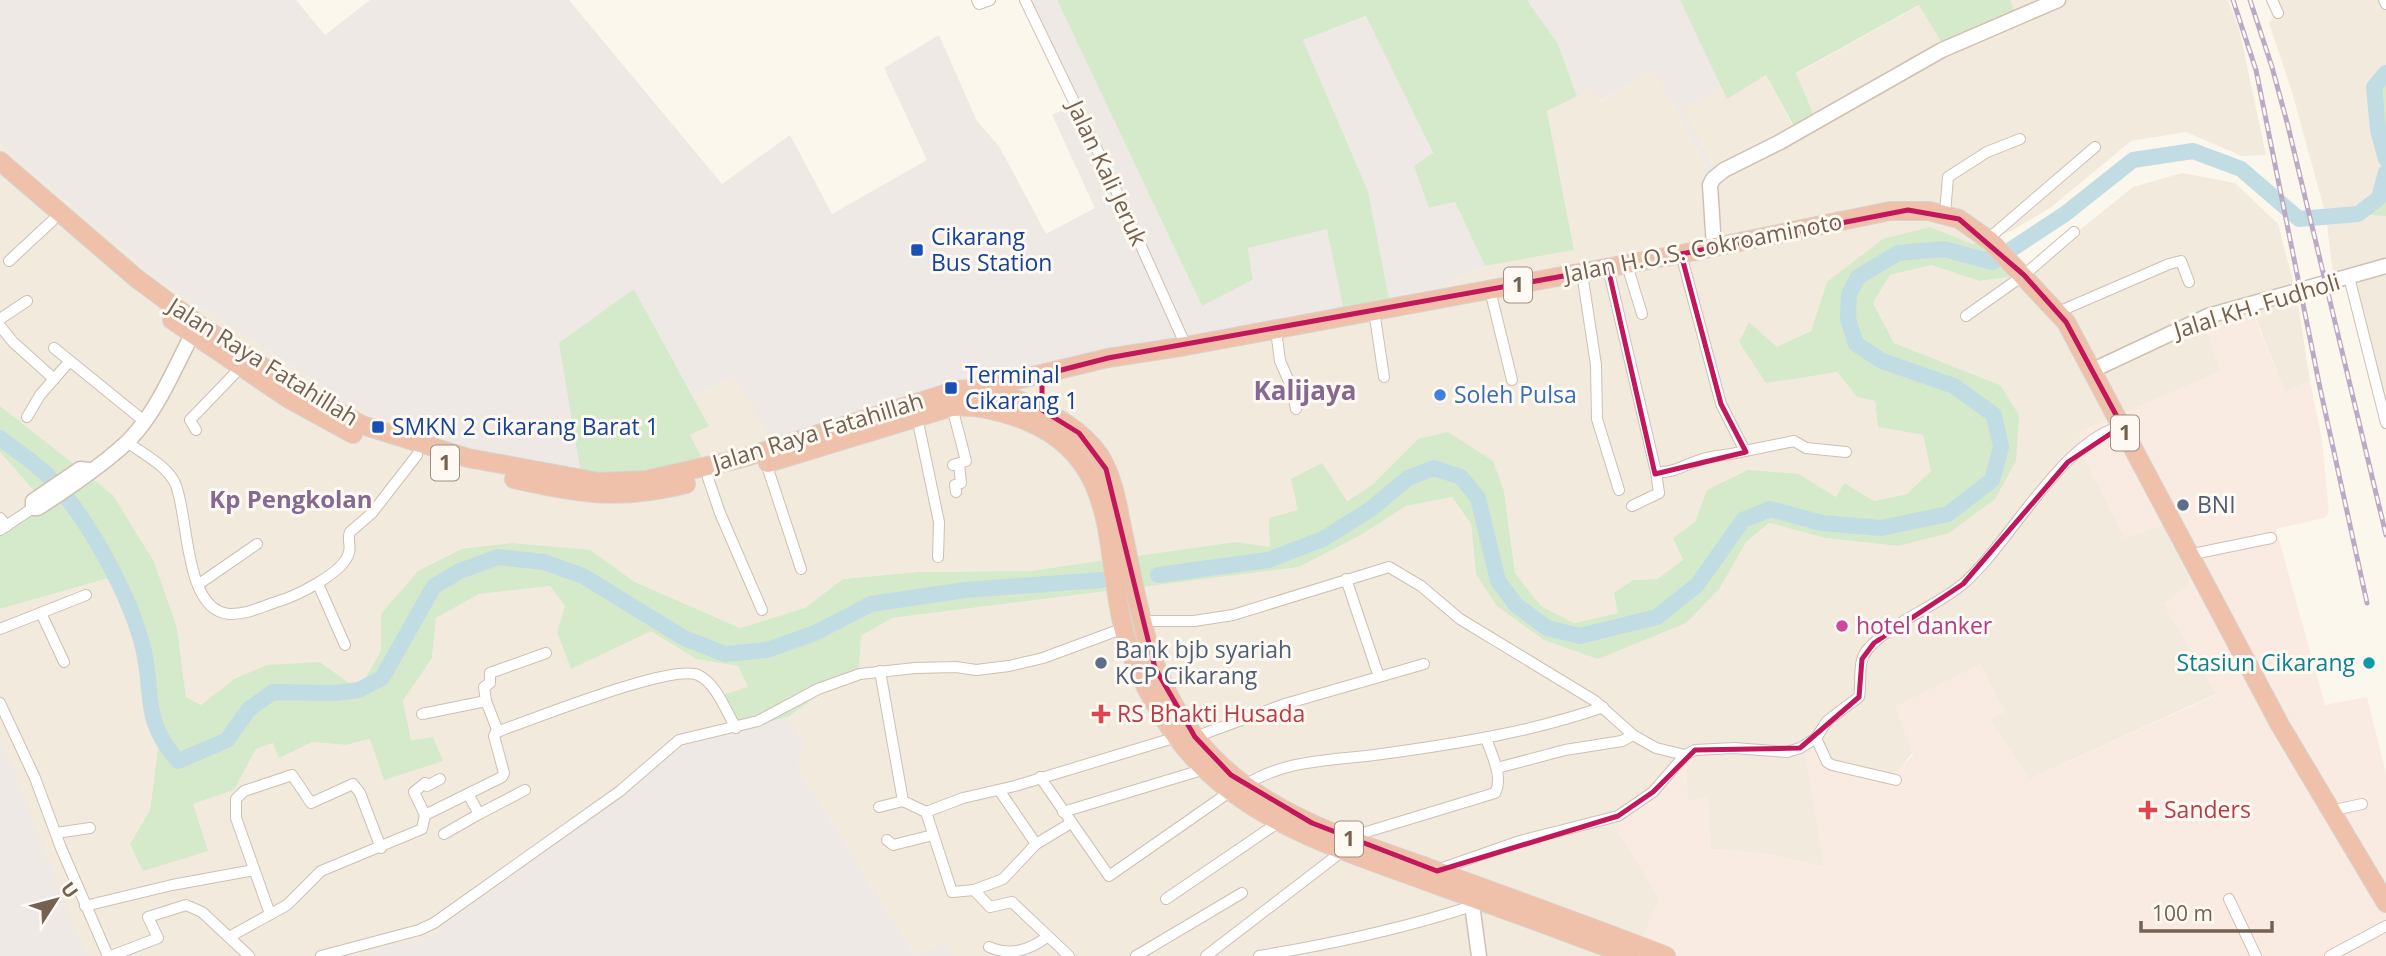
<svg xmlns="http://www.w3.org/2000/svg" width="2386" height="956" font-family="'Open Sans',sans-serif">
	<rect width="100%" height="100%" fill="#fbf7ed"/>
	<g fill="#f2eadc">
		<path d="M2010,0H2228L2239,29L2266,155L2242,156L2186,132L2131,141L2050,208L2011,231L1973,244L1930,227L1827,282L1811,331L1777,348L1749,322L1739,343L1837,372L1857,397L1875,401L1878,427L1923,435L1931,471L1907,494L1874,501L1844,483L1836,497L1799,474L1707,490L1695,522L1673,538L1683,560L1657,579L1633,580L1615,593L1618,613L1574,623L1541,606L1515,573L1504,491L1418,439L1372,485L1346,501L1298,510L1271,548L1235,542L1031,571L917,572L843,579L805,608L740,628L635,582L591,551L513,543L381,614V650L359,690L320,662L234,679L201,705L186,697L177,628L113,495L0,407V144L163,284L351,404L703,461L689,435L709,426L694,398L734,376L1016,378L1391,308L1485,266L1574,250L1547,111L1591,87L1600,101L1655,70L1708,170L1714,165L1681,110L1723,86L1727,98L1766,75L1795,130L1815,118L1796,74L1920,5L2013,10Z"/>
		<path d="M2272,0H2386V73L2374,88L2386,171L2379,198L2359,213L2386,216V426L2349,278L2334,281L2326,216L2292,92L2269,23L2278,13Z"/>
		<path d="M2182,173L2235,183L2278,224L2296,292L2310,381L2285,392L2252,308L2220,371L2165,525L2191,583L2164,604L2216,694L2029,779L1989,719L2004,712L1980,664L1825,867L1768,854L1710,849L1708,797L1688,802L1685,756L1670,774L1611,818L1659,898L1666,956H953L943,942L916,956L799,769L803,742L788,717L824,691L861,636L892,618L1299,567L1361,535L1406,506L1452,497L1471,524L1476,574L1598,659L1635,642L1720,588L1746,542L1771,523L1825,538L1898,546L2000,385L1894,343L1873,303L1890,275L1931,265L1979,281L2024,275L2133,187Z"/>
		<path d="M0,452L44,502L0,533Z"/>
		<path d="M116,576L144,651L149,703L159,740L150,810L130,844L193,804L234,790L256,749L274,743L279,757L312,742L346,745L370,739L442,761L433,737L411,740L403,701L432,658L436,618L479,594L550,586L565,606L557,632L571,669L651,630L696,659L738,666L748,687L740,729L512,956H0V609Z"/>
	</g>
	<path fill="#faebe2" d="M2251,308L2285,392L2310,381L2322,440L2329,513L2324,518L2276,529L2325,705L2367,697L2386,774V956H1666L1639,946L1659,898L1610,818L1630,808L1685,755L1688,801L1708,796L1710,849L1768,854L1824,867L1805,754L1822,743L1836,765L1889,780L1913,755L1895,707L1980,664L2005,712L1990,719L2029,779L2216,695L2164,604L2191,583L2165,525L2125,538L2081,453L2079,432L2220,371L2205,326Z"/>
	<g fill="#eee9e4">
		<path d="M0,0H296L325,35L370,0H569L722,184L790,135L832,214L927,160L884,68L939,35L977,121L999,146L1046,234L1095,208L1052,115L1075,104L1025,0H1057L1202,306L1253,280L1248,248L1327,228L1345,317L1186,346L774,446L734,376L694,398L634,289L581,474L412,433L351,404L163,284L0,144Z"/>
		<path d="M1527,0H1680L1723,86L1682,110L1714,166L1708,170L1655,71L1599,101L1591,87L1577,96L1558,44Z"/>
		<path d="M1367,16L1433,154L1429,208L1455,202L1485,266L1391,308L1368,191L1303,40Z"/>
		<path d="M788,717L803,742L799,769L916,956L943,942L953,956H356L394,944L422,942L689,743Z"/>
		<path d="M0,736L74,926L89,956H0Z"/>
	</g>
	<g fill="#d5e9cb">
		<path d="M1057,0H1527L1558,44L1577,96L1547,111L1574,250L1485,266L1455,202L1429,208L1414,166L1433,153L1366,16L1303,40L1368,191L1391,308L1345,317L1327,229L1248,248L1253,280L1202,306Z"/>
		<path d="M1680,0H2010L2014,10L1942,43L1919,5L1796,73L1815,118L1796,130L1766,75L1727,99Z"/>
		<path d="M2386,73V159L2378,130L2374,87Z"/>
		<path d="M2386,172V216L2358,214L2379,198Z"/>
		<path d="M1930,227L1973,244L1988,239L2024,275L1979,281L1931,265L1890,275L1873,303L1894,343L2000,385L2019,415L2016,461L1995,499L1949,533L1898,546L1825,538L1770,523L1746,542L1720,588L1686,623L1598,659L1544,640L1497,606L1476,574L1471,524L1452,497L1406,506L1361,535L1299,567L1134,588C1163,772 1280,813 1436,870C1508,897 1579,924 1651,950L1649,956H1630L1305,834L1231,791L1192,756L1145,685L1129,648L1116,590L892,618L861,636L858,676L824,691L788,717L740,729L722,695L748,687L738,666L696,659L651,631L571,669L557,632L565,606L550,586L479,594L436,618L432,658L403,701L411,740L433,737L443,761L384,780L370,739L346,745L312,742L279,758L273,743L256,749L234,790L193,804L208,851L143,871L130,844L150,810L159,740L149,703L144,651L116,576L0,609V533L44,502L0,452V406L113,495L154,562L177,628L186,697L201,705L234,679L267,665L320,662L359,690L381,650V614L418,571L462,549L513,543L590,550L635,582L740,628L805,608L843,579L917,572L1031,571L1112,559L1117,589L1133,588L1129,557L1235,542L1270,547L1269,518L1298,510L1291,479L1322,463L1347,501L1372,485L1418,439L1448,432L1493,461L1504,491L1515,573L1541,606L1574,623L1618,613L1614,593L1633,580L1657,579L1683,560L1673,538L1695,522L1707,490L1748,470L1799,474L1836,497L1844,483L1874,501L1907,494L1931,471L1923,435L1878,427L1875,401L1857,397L1837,372L1766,383L1739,342L1749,322L1777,347L1811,331L1827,282L1883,239Z"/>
		<path d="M634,289L709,426L690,435L703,461L640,475L581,474L559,343Z"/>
	</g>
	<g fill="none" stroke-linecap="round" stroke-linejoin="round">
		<g stroke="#c2dce4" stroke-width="16">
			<path d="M2386,73L2374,87L2378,130L2386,159"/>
			<path d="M0,438C16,451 36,463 50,478C88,518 132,598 144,652C154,700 142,719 178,761L227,740L249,709L273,692L335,693L359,690L382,678L434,586L460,571L498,557L544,562L583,576L684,638L725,654L767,650L815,633L871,604L965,590L1101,580"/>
			<path d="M1158,575L1268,560L1323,539L1371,509L1408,478L1434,468L1461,477L1478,498L1498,581L1516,605L1547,628L1580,636L1657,617L1697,585L1743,520L1770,509L1822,523L1881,528L1948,514L1992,480L2001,447L1994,415L1954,386L1882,361L1856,344L1848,319L1849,294L1858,277L1898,253L1944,249L1992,262L2065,214L2133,160L2193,151L2241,169L2299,219L2358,214L2379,198L2386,172"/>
		</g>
		<g stroke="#cdc0b3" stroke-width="12">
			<g id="street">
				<path d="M977,0L979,4L990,0"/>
				<path d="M1025,0L1105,166L1186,346"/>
				<path d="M2272,0L2278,13"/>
				<path d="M2384,0L2386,4"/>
				<path d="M1945,213L1948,177L1987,152L2020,139"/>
				<path d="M1988,239L2095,147"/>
				<path d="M1681,254L1721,404L1745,451L1794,441L1806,448L1846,452"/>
				<path d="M9,261L52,221"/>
				<path d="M1627,265L1642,314"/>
				<path d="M1608,268L1656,472C1674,474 1689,462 1706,458C1718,455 1731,455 1745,451"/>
				<path d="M1582,273L1596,365L1597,419L1619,490"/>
				<path d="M2349,277L2386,423"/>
				<path d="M1490,290L1512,380"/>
				<path d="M1374,311L1384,377"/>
				<path d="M2058,312L2169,264L2181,261L2189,282"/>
				<path d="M1966,316L2024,275L2074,232"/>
				<path d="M0,319L27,301"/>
				<path d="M0,326L13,342L54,379"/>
				<path d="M1276,330L1280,361L1291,386L1296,409"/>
				<path d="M54,348L144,421"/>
				<path d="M952,407L966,461L953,465"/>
				<path d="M27,417L40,395L69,362"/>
				<path d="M917,417L939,522L938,557"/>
				<path d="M196,430L190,420L241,367"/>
				<path d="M127,442C143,454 166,465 175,483C189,513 183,610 229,614C245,615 261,607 276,602C294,597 345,573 349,552C351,545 347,539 350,532L372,513L417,455"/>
				<path d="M766,463L801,569"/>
				<path d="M708,478L720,513L762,610"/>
				<path d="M956,492L955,485L961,483L959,464"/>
				<path d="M1632,506L1659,493L1656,472"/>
				<path d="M0,518L7,526"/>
				<path d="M0,530L33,508"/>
				<path d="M2188,555L2271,538"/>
				<path d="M1346,579L1379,677"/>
				<path d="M199,584L257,544"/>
				<path d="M318,584L345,645"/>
				<path d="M41,613L64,662"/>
				<path d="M1141,621H1194L1233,615L1389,567L1421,586L1460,619L1595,701L1633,735L1656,748L1685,755"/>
				<path d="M0,629L86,595"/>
				<path d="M880,671L903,801L926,812L952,892L974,890L990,907L1012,902L1069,956"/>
				<path d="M486,701L484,687L490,683V673L546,653"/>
				<path d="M0,703L35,778L61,848L108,956"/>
				<path d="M422,714L486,701L498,732"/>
				<path d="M1195,737L1285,704L1424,664"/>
				<path d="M1816,738L1827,762L1832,765L1896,780"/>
				<path d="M1497,768L1565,750L1622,741L1633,735"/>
				<path d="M1040,777L1109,876L1231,791"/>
				<path d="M1245,785C1290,757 1339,761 1389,753C1461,743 1535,731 1603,707"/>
				<path d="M999,790L1036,844L1071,823"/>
				<path d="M468,794L479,814L525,790"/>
				<path d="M879,807L903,801"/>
				<path d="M2330,811L2362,804"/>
				<path d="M926,812L963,798L1015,786L1177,737"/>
				<path d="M1063,812L1205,769"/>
				<path d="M425,815L414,792L425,783L427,786L440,779"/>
				<path d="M56,833L90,828"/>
				<path d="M444,834L479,814"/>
				<path d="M1350,837L1495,793C1504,777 1491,754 1486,738"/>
				<path d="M887,840L893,845L933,835"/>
				<path d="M1437,870L1520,841L1618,816L1653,792L1685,755L1695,750L1734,748L1787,752L1800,748L1816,738L1827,721L1859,697C1862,681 1857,663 1867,650C1892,621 1935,608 1964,583C2009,544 2062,440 2122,426"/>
				<path d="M974,890L1003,879L1036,844"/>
				<path d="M1166,899L1279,822"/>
				<path d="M2229,899L2256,956"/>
				<path d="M85,906L172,885L254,870"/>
				<path d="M270,914L236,818V799L244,791L292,775L311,803L353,784L360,793L381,848"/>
				<path d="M229,937L287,905L321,871L422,829L425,815L502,777L504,773L494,736L496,732C530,721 671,663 698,675C716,683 726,711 736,728"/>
				<path d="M989,947C1010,956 1028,951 1047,937"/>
				<path d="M111,956L158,938L148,917L186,905L202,912L249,956"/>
				<path d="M321,956L419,930L434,923L620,791L679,740L758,721L818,689L860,674L915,668L956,667L976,670L1009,666L1043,658L1124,628"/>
				<path d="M1136,956L1242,893"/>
				<path d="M1206,956L1344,850"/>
				<path d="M1259,956C1332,944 1402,929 1472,906"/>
				<path d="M2330,956L2386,926"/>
			</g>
		</g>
		<g stroke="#cfc1b1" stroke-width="17">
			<g id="secondary">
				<path d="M1714,247L1710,185L1713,179L1724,170L1780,142L1942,50L2058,0"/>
				<path d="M2093,370L2208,316L2386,266"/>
				<path d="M89,470L80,469L33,501V508H38C64,491 111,460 132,437C158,409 174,369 192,335"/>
				<path d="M1471,897L1479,956"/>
			</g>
		</g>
		<g stroke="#d8d3ce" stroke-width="20">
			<g id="highway">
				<path d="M0,161L136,278L198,324L292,386L362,425L468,458L599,482L646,480L743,458L957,390C979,387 1007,395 1028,404C1056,416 1083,431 1100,456C1115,480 1118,510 1124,537C1140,612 1147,675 1196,738C1256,816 1360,842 1448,875C1521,902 1594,928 1666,956"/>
				<path d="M172,320L289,399L353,434"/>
				<path d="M979,389L1108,358L1186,346L1681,254L1890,211H1929L1959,219L1989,240L2066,322L2280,725L2386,903"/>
				<path d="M768,463L952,407C979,404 1005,412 1029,422C1121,462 1103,549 1124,631C1135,669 1154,707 1178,739C1239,821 1345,851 1437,885C1501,908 1566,932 1630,956"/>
				<path d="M514,479C582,494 618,501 686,484"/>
			</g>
		</g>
		<use href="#street" stroke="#fff" stroke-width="10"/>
		<use href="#secondary" stroke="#fff" stroke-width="14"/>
		<use href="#highway" stroke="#efc1aa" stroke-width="18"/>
		<g stroke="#bbaac6" stroke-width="5">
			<g id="rail">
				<path d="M2233,0L2256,70L2320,388L2367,603"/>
				<path d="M2250,0L2272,67L2288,126L2386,535"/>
			</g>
		</g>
		<use href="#rail" stroke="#fefaf3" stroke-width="2.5" stroke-dasharray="8" stroke-linecap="butt"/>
	</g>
	<path fill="none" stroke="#c2185b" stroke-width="5" stroke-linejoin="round" d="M1908,210L1959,219L2024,275L2066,322L2122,426L2068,462L1963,584L1874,643L1862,659L1859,697L1800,748L1695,750L1653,792L1618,816L1437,871L1312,823L1231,775L1195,737L1155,668L1106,469L1079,433L1042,410V375L1108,358L1608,268L1655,474L1746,452L1721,404L1681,254Z"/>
	<g fill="#1a4fb4" stroke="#fefaf3" stroke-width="2.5">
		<rect x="910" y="243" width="14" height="14" rx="3.5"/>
		<rect x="944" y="381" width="14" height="14" rx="3.5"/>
		<rect x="371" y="420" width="14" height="14" rx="3.5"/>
	</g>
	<circle fill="#3f7fe0" stroke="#fefaf3" stroke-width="2.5" cx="1440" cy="395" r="7"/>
	<g fill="#5c6f8a" stroke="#fefaf3" stroke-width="2.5">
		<circle cx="2183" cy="505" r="7"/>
		<circle cx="1101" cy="663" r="7"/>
	</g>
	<circle fill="#d1479c" stroke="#fefaf3" stroke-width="2.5" cx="1842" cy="626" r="7"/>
	<circle fill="#0f9aa8" stroke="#fefaf3" stroke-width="2.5" cx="2369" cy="663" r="7"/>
	<g fill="#e0444e" stroke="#fefaf3" stroke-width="2.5">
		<path d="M1097.5 703.5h7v7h7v7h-7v7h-7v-7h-7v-7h7z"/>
		<path d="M2144.5 799.5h7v7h7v7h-7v7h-7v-7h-7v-7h7z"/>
	</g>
	<g text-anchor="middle" stroke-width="6" stroke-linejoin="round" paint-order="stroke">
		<g fill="#fefaf3" stroke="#9e8f82" stroke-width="2">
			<rect x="1504" y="267.5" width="28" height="35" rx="5"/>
			<rect x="2111" y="415.5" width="28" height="35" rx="5"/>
			<rect x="431" y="445.5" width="28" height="35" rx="5"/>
			<rect x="1335" y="821.5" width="28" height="35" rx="5"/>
		</g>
		<g font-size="21" font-weight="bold" fill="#756151">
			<text x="1518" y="292">1</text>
			<text x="2125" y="440">1</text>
			<text x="445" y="470">1</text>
			<text x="1349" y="846">1</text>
		</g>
		<g font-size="23" fill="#756151" stroke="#fefaf3">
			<text transform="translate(1107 173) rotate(65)" y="8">Jalan Kali Jeruk</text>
			<text transform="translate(1703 248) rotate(-11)" y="8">Jalan H.O.S. Cokroaminoto</text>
			<text transform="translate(2257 306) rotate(-17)" y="8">Jalal KH. Fudholi</text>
			<text transform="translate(263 362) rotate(32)" y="8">Jalan Raya Fatahillah</text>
			<text transform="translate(818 432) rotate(-17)" y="8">Jalan Raya Fatahillah</text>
		</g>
		<g font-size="23" fill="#164399" stroke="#fefaf3" text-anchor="start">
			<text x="931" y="245">Cikarang<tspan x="931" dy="26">Bus Station</tspan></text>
			<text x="965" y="383">Terminal<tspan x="965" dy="26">Cikarang 1</tspan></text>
			<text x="392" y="435">SMKN 2 Cikarang Barat 1</text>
		</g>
		<g font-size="23" fill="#366cbe" stroke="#fefaf3" text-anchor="start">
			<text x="1454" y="403">Soleh Pulsa</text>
		</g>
		<g font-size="23" fill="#4e5e75" stroke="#fefaf3" text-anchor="start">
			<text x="2197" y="513">BNI</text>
			<text x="1115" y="658">Bank bjb syariah<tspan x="1115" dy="26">KCP Cikarang</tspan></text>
		</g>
		<g font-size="23" fill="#b23c85" stroke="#fefaf3" text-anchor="start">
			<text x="1856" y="634">hotel danker</text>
		</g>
		<g font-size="23" fill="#0d838f" stroke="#fefaf3" text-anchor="end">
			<text x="2355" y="671">Stasiun Cikarang</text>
		</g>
		<g font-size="23" fill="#be3a42" stroke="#fefaf3" text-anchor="start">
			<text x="1117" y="722">RS Bhakti Husada</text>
			<text x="2164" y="818">Sanders</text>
		</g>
		<g font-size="24" font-weight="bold" fill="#866990" stroke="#fefaf3">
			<text x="291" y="508">Kp Pengkolan</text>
		</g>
		<g font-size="26" font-weight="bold" fill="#866990" stroke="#fefaf3">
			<text x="1305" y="400">Kalijaya</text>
		</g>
	</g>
	<g transform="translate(56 900) rotate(54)" stroke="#fefaf3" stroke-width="5" paint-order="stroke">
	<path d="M0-5L12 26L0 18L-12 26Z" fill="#756151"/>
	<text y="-10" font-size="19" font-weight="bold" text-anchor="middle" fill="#756151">U</text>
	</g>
	<path d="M2141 921v10h131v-10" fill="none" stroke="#756151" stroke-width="3.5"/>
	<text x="2152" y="921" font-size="21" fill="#756151" stroke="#fefaf3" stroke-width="5" paint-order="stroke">100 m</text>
</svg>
